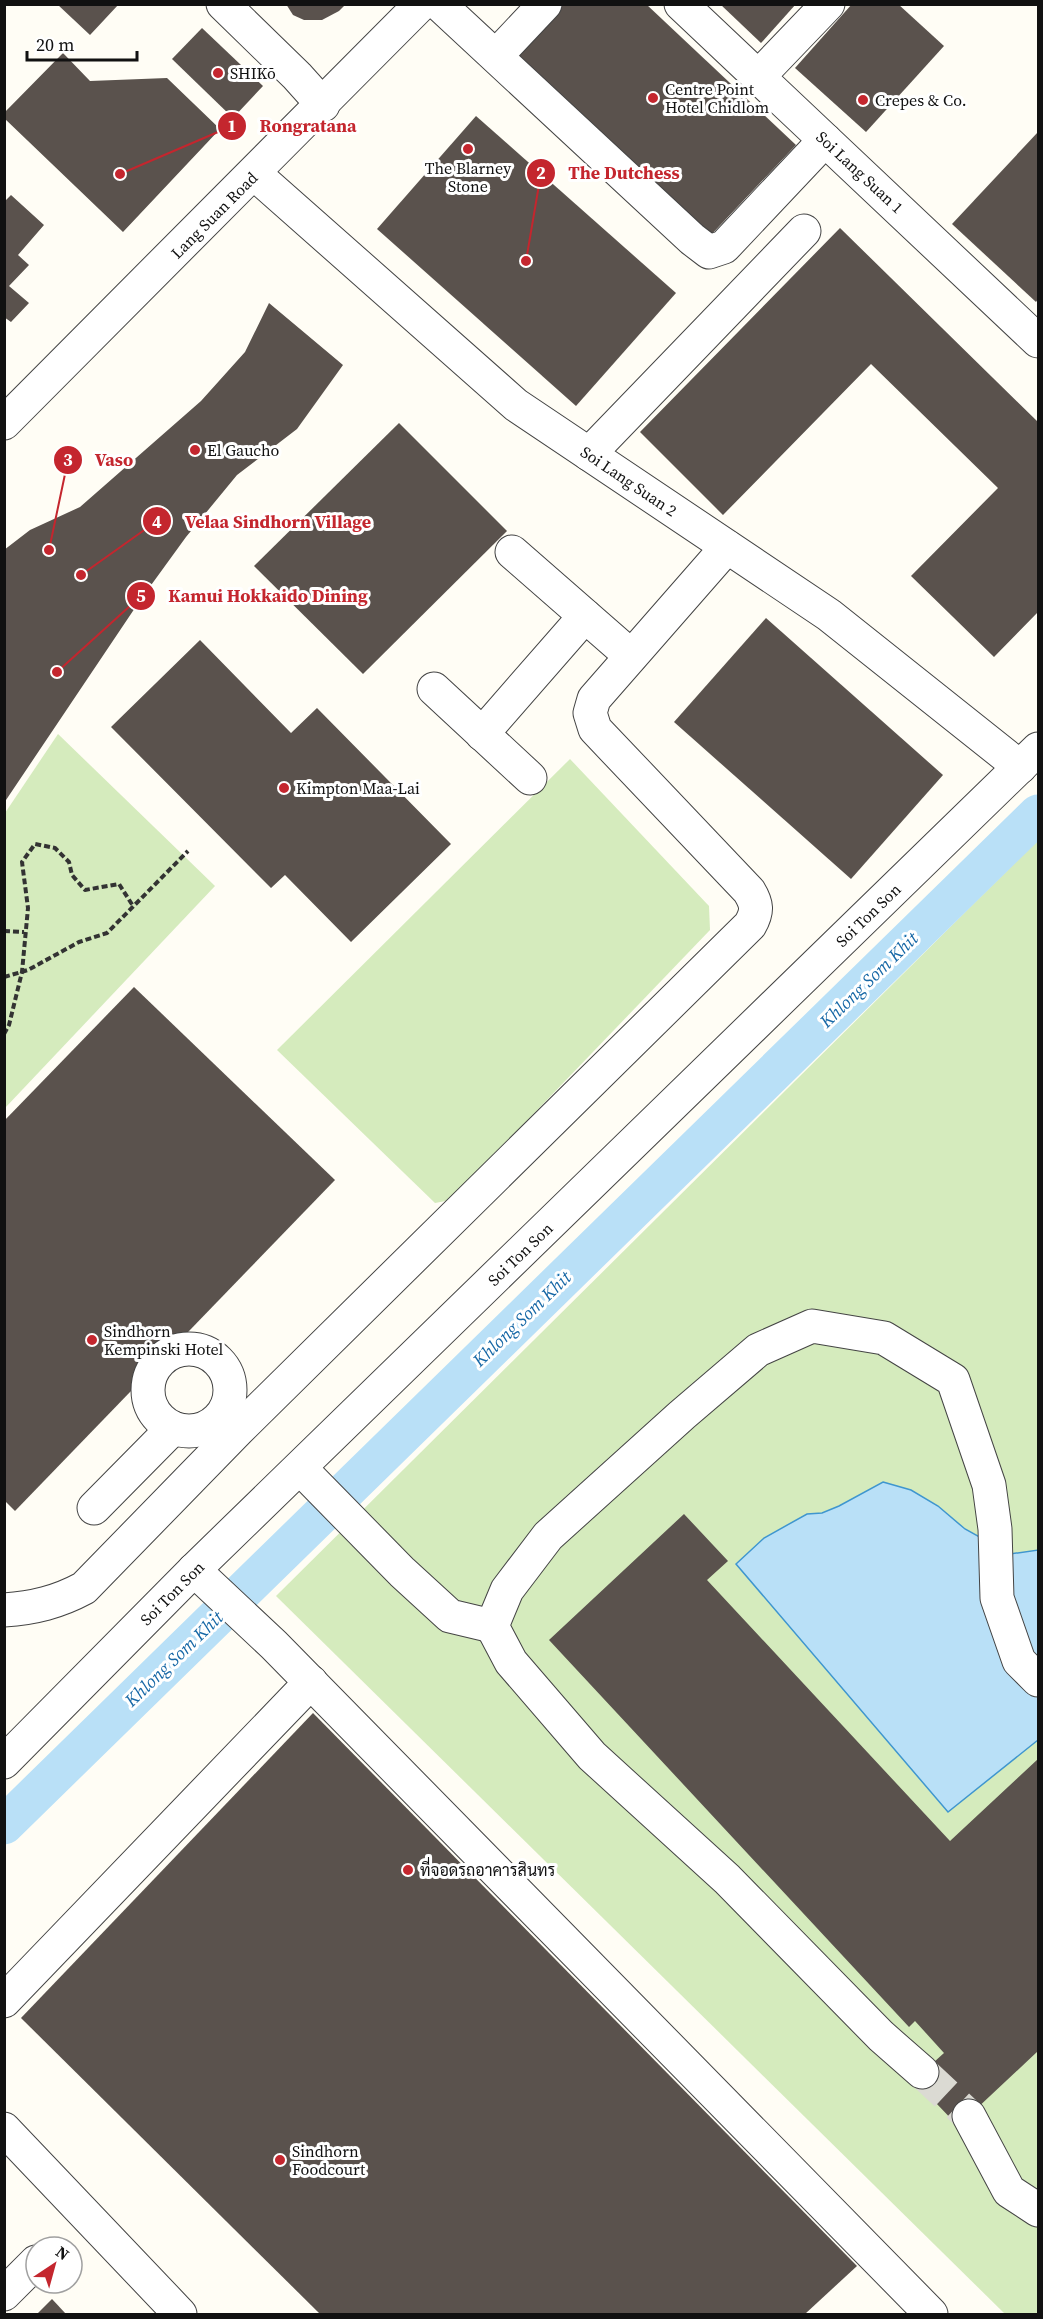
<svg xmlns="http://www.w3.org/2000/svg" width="1043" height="2319" font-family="'Source Serif 4',Sarabun,serif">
	<rect width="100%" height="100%" fill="#fffdf5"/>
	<g fill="#d5ebbd">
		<path d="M58,734L215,886L5,1108V813Z"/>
		<path d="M570,759L709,906L710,930L451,1200L435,1203L277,1050Z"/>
		<path d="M1038,840V2314H1005L276,1596Z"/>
	</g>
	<path fill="#b9e0f7" stroke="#3f96cf" stroke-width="1.5" d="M883,1482L911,1490L938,1506L965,1529L1010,1554L1038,1550V1740L948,1812L736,1564L764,1538L807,1514L822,1513L839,1506Z"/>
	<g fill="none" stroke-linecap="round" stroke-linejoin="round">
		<path stroke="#b9e0f7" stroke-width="39" d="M4,1825L1038,814"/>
	</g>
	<g fill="#5a524d">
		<path d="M57,4H119L90,35Z"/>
		<path d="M286,4H346L339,11L322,20H304L293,15Z"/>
		<path d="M554,4H646L796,145L709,237L510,51Z"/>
		<path d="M720,4H796L761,43Z"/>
		<path d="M852,4H898L944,46L866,132L795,68Z"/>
		<path d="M202,28L263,86L233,118L172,59Z"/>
		<path d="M63,53L90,81L167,78L220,129L123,232L4,118V113Z"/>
		<path d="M476,116L676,293L576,406L377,229Z"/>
		<path d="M1038,132V299L1036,302L952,224Z"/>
		<path d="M11,195L44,225L18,255L29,265L9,286L29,303L11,322L4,317V202Z"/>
		<path d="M840,228L1038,422V612L994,657L911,576L998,488L871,364L723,515L640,432Z"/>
		<path d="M269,303L343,365L297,429L237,475L186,537L141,599L4,803V550L30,530L80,507L201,401L245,352Z"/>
		<path d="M399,423L507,531L363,674L254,566Z"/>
		<path d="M766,618L943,775L851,879L674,722Z"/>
		<path d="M200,640L291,733L317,708L451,844L351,942L285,875L271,888L111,727Z"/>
		<path d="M134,987L335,1180L15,1511L4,1500V1121Z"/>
		<path d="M684,1514L728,1561L707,1580L950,1841L1038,1759V2051L958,2126L914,2080L944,2053L915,2021L909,2027L549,1640Z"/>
		<path d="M313,1713L857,2266L805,2314H320L21,2018Z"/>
		<path d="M52,2299L66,2314H37Z"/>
	</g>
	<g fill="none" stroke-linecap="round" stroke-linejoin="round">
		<path stroke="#dbdad3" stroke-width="33" stroke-dasharray="33 16" stroke-linecap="butt" d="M922,2072L969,2116"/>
		<g stroke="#444" stroke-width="35">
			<g id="minor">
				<path d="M223,4L297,76L323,105"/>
				<path d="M439,4L692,239L709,252L724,247L825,140"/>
				<path d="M681,4L1038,341"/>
				<path d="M496,56L545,4"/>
				<path d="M758,77L828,4"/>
				<path d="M255,174L516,405L829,615L1020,767"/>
				<path d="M4,423L421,4"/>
				<path d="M589,454L804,231"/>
				<path d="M512,552L631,656"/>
				<path d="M434,689L530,778"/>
				<path d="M482,734L585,616"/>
				<circle cx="189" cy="1390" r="41"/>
				<path d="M300,1468L402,1572L450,1616L492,1626"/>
				<path d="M94,1508L173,1428"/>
				<path d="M194,1570L274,1645L931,2314"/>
				<path d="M4,1610C34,1608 58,1602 84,1588L238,1430L750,925C758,911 757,904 749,891L595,729L590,713L594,699L727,547"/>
				<path d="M4,1762L194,1570L1038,749"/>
				<path d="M4,2001L311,1682"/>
				<path d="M922,2072L881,2036L727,1879L592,1756L511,1662L492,1626L507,1590L548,1536L682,1415L758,1350L812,1326L884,1338L953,1380L989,1485L995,1529L997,1598L1019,1661L1038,1680"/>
				<path d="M969,2116L1009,2191L1038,2210"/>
				<path d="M4,2129L180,2314"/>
				<path d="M4,2294L36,2262"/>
			</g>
		</g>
		<g stroke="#333" stroke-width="4" stroke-dasharray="6 3" stroke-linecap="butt">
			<path d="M4,931L24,932"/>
			<path d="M4,977L28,970L79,942L107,933L188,851"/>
			<path d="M4,1034L9,1025L22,972L28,908L22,862L35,844L55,848L69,862L72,875L85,890L119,884L133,906"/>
		</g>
		<use href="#minor" stroke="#fff" stroke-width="33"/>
	</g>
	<g fill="#c4262e" stroke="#fff" stroke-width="2">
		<circle cx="218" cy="73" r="6"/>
		<circle cx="653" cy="98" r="6"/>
		<circle cx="863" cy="100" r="6"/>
		<circle cx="468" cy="149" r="6"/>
		<circle cx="195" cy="450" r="6"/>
		<circle cx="284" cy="788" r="6"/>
		<circle cx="92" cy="1340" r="6"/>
		<circle cx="408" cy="1870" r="6"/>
		<circle cx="280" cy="2160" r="6"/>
	</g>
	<g text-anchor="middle" stroke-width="6" stroke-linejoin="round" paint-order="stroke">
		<g font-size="16" fill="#111" stroke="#fff" text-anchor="start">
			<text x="230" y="79">SHIKō</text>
			<text x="665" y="95">Centre Point<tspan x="665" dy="18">Hotel Chidlom</tspan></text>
			<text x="875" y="106">Crepes &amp; Co.</text>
			<text x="468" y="174" text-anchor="middle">The Blarney<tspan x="468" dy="18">Stone</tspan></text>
			<text x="207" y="456">El Gaucho</text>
			<text x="296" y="794">Kimpton Maa-Lai</text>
			<text x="104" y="1337">Sindhorn<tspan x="104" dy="18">Kempinski Hotel</tspan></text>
			<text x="420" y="1876">ที่จอดรถอาคารสินทร</text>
			<text x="292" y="2157">Sindhorn<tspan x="292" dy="18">Foodcourt</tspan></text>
		</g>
		<g font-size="16" fill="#111" stroke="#fff">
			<text transform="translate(860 172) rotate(43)" y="6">Soi Lang Suan 1</text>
			<text transform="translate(214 215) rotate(-45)" y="6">Lang Suan Road</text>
			<text transform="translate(629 481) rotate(34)" y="6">Soi Lang Suan 2</text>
			<text transform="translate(868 915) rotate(-44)" y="6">Soi Ton Son</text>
			<text transform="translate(520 1254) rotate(-44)" y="6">Soi Ton Son</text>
			<text transform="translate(172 1593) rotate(-45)" y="6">Soi Ton Son</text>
		</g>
		<g font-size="18" font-style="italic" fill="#1768a6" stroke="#fff">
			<text transform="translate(869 980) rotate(-44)" y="6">Khlong Som Khit</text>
			<text transform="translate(522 1319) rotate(-44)" y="6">Khlong Som Khit</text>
			<text transform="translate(174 1659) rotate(-44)" y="6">Khlong Som Khit</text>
		</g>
	</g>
	<path fill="none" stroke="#c4262e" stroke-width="2" d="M120 174L232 126M526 261L541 173M49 550L68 460M81 575L157 521M57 672L141 596"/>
	<g fill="#c4262e" stroke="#fff" stroke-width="2">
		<circle cx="120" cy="174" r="6"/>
		<circle cx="526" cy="261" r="6"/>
		<circle cx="49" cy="550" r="6"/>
		<circle cx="81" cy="575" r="6"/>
		<circle cx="57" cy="672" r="6"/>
		<circle cx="232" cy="126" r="15"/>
		<circle cx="541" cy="173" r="15"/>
		<circle cx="68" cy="460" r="15"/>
		<circle cx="157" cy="521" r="15"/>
		<circle cx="141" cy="596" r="15"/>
	</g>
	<g font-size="18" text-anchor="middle" font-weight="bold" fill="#fff">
		<text x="232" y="132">1</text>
		<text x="541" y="179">2</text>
		<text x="68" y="466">3</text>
		<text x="157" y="528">4</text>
		<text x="141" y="602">5</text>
	</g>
	<g font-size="18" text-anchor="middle" font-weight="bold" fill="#c4262e" stroke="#fff" stroke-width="6" stroke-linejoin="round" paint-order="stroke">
		<text x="308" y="132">Rongratana</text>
		<text x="624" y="179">The Dutchess</text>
		<text x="114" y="466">Vaso</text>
		<text x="278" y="528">Velaa Sindhorn Village</text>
		<text x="268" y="602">Kamui Hokkaido Dining</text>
	</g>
	<rect width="1043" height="2319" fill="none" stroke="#111111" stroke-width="12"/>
	<g transform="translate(54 2265) rotate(36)"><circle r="28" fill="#ffffff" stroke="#a0a0a0" stroke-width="1.5"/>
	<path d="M0-4.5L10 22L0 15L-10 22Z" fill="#c4262e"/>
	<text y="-9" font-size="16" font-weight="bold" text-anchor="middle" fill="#111111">N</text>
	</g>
	<path d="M27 51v9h110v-9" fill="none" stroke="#111111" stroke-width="3"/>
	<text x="36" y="51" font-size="18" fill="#111111" stroke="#ffffff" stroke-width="4.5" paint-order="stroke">20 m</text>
</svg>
